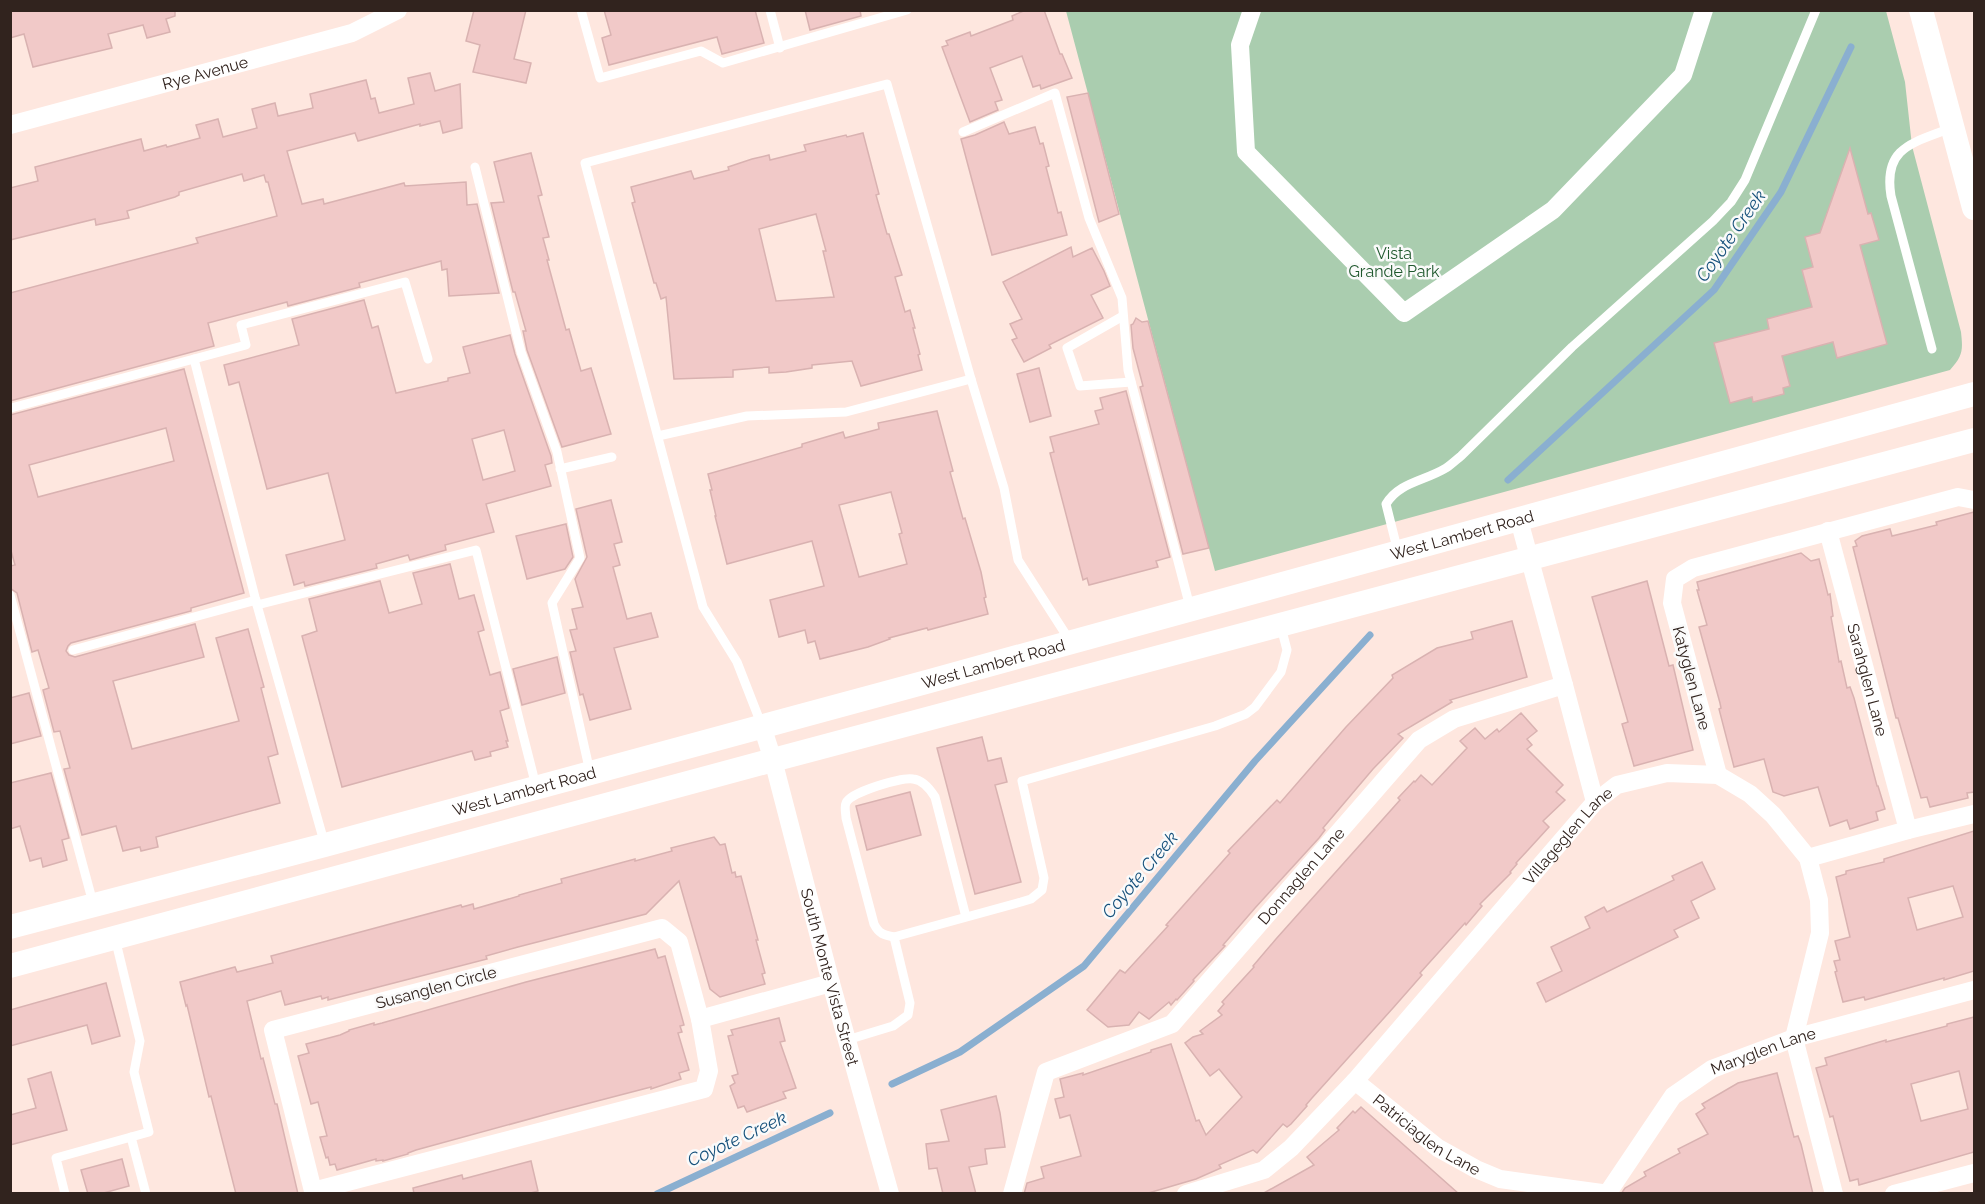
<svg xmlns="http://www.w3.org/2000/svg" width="1985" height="1204" font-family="Raleway,sans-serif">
	<rect width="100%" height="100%" fill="#fee7df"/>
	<path fill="#aacdaf" d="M1066,11H1886L1905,82L1912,146L1961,332C1963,350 1963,356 1950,370L1215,571Z"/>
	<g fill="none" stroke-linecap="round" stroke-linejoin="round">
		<g stroke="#8aafd0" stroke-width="7">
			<path d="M1508,480L1714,290L1781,192L1851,47"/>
			<path d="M892,1084L960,1052L1084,966L1255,761L1370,635"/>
			<path d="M657,1194L830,1113"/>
		</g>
	</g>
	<g fill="#f1c9c8" stroke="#d9b2b1" stroke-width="1.5" fill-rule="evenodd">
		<path d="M10,10H175V16L166,19L170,32L147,38L143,25L108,34L112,48L33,67L24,34L10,38Z"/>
		<path d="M474,10H526L514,59L531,63L526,83L473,72L480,45L466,41Z"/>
		<path d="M604,10H755L764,43L722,54L717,37L609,65L602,38L611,35Z"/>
		<path d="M805,10H860L861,16L810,30Z"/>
		<path d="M1026,10H1044L1060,54H1062L1072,78L1041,89L1040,85L1033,87L1022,56L990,68L1002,100L995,102L998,110L970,122L942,47L948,45L946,41L970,32L971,36L1013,20L1012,16Z"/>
		<path d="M430,73L435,91L460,84L462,128L443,133L440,121L420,126V124L358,141L355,133L287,151L302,204L323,199L324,204L404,183L405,186L466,182L467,205L477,204L499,293L449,296L447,269L442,270L441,261L359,283L360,287L288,306L287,302L208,323L214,346L10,401V293L198,243L196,238L277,216L268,182H266L264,175L244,181L242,174L179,192V195L175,197L127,211L129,218L96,225L95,219L10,240V188L38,181L35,167L141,139L144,151L166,145L167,147L200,138L196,125L218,119L223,137L257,128L252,109L275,103L278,116L313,108L310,94L366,80L371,99L375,98L379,113L414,104L408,78Z"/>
		<path d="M1088,93L1119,214L1099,222L1067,97Z"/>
		<path d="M1004,122L1009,134L1035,127L1040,144L1043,143L1049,166L1046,167L1058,213L1061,212L1067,235L992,255L961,139L975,135Z"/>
		<path d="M863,133L879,194L876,195L887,234H889L902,275L895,277L905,312L910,310L915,328H913L920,354L918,355L922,370L861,386L852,361L812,365V368L786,372L769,373V367L733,370V377L674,379L666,297L661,299L656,283H654L632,203L635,202L631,187L691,171L694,179L729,170L728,167L752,159L769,155L770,160L806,151L804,145L846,135L847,137ZM816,214L826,251H823L834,297L776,301L759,229Z"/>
		<path d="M1850,148L1868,214L1871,213L1879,240L1860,245L1887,344L1837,358L1833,342L1782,356L1790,386L1783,388L1784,394L1753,402L1752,397L1730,403L1714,343L1769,329L1767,319L1812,307L1802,270L1813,267L1805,237L1820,233Z"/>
		<path d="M531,153L542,195L538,196L549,237L543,238L549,260H547L566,330L569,329L581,371L591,368L611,434L562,447L527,350L523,331H526L515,292H513L491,203L504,202L494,162Z"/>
		<path d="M1071,247L1073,257L1092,248L1104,271L1110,286L1091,295L1103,318L1049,345L1051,348L1024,362L1012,340L1017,338L1010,324L1022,319L1003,282Z"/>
		<path d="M364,300L372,328L378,326L396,393L448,381V378L470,373L463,347L510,335L515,354L551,456L552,463L545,465L551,486L486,504L494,532L445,545L446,550L410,560L408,555L376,564L377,568L305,586L304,582L294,585L286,555L345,540L328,473L267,489L239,382L229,385L224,365L299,345L292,319ZM504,430L515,471L483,480L472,439Z"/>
		<path d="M1136,318L1142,322L1148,321L1209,548L1183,554L1140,387L1143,386L1133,348L1131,325L1133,324Z"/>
		<path d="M1039,368L1051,416L1030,422L1017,374Z"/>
		<path d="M184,369L244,593L191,608V611L71,643L68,646L66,651L69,655L75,657L195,624L204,657L113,681L132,749L239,721L216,638L248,629L264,687L261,688L278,754L268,757L280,803L156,837L158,847L141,851L140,847L123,851L116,826L82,835L64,769L70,768L60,731L54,732L43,690L49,688L38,650L32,652L17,593L10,588V566L15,565L10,547V415ZM166,428L174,461L38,497L29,465Z"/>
		<path d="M1126,391L1170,557L1156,561L1158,567L1089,585L1087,578L1083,580L1068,522L1050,453L1054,452L1050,437L1099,424L1095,411L1103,409L1100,398Z"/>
		<path d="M937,411L953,471L950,472L963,519L965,518L981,572L986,597L984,598L988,614L928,630L927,628L889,638L890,639L868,647L820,659L815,641L808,643L805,630L779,637L770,600L824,586L812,541L727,564L715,516H716L710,490H712L708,474L802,447V444L826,437L843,432L845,438L879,429L878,423ZM891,492L902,533L899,534L907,564L859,577L839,505Z"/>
		<path d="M611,500L622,542L614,544L620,565L613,567L627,619L651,613L658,637L614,648L631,709L590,720L583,694L580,695L570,652L576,651L570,630L577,629L572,609L583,607L575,579L587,557L576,509Z"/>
		<path d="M1974,512V792L1967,793L1968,798L1930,807L1927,797L1921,798L1898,718H1896L1853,547L1857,546L1855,541L1862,536L1890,529L1892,536L1937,525L1936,522Z"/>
		<path d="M566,524L573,557L565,569L527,579L516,536Z"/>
		<path d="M1801,553L1811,561L1819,559L1828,595L1830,594L1833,616L1831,617L1839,662L1841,661L1847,688L1850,687L1854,698L1877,786H1878L1885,809L1876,812L1878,820L1850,829L1847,820L1830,826L1818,787L1784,796L1773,792L1764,759L1734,767L1719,709L1721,708L1720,703L1699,627L1707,625L1697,590H1699L1697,582Z"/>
		<path d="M450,564L459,599L474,595L484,630L478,632L490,675L500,672L509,708L500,711L508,741H506L508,747L490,752L491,756L475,760L472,751L342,787L302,636L317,631L309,599L380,581L389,613L422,604L413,573Z"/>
		<path d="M1647,581L1669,666L1673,665L1693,750L1634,766L1622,724L1628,722L1592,597Z"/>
		<path d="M1512,621L1527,677L1450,700L1452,702L1398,734L1403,738L1373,769L1323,828L1325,830L1319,838L1255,908L1223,945L1225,946L1193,980L1194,981L1177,1000L1176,999L1171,1005L1169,1002L1149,1019L1139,1012L1129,1025L1108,1027L1087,1010L1120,970L1125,973L1168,926L1166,925L1230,853L1228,851L1277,800L1280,803L1346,727L1393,678L1392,675L1437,648L1473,639L1471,632Z"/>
		<path d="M557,657L565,693L522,705L513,669Z"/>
		<path d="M29,693L41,736L10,744V698Z"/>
		<path d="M1521,713L1537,731L1527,739L1532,745L1527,749L1563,785L1556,792L1565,800L1543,821L1549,827L1516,863L1517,864L1510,872L1511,873L1480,904L1482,906L1466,925L1465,923L1420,973L1422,975L1393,1008L1312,1098L1306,1105L1307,1106L1291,1124L1287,1127L1283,1124L1257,1153L1253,1150L1219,1165L1221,1168L1196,1179L1145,1194H1024L1027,1183L1044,1178L1041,1167L1081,1156L1070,1115L1060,1118L1055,1099L1064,1097L1060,1079L1083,1073V1075L1151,1052V1050L1171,1044L1196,1121L1199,1120L1206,1135L1242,1097L1219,1069L1210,1076L1185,1043L1193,1037L1203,1034L1200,1031L1222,1015L1218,1011L1224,1004L1222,1002L1254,967L1253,966L1276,939L1400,800L1398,798L1414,781L1415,782L1421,775L1432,785L1467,748L1460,741L1475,728L1485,739L1497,729L1499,732Z"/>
		<path d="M982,737L988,761L1001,758L1007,782L995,785L1021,882L975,894L937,748Z"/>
		<path d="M51,773L69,838L62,840L67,860L43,867L41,858L30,861L20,826L10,829V783Z"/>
		<path d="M910,792L921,835L867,850L856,806Z"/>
		<path d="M1974,831V971L1944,980V978L1865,1000L1864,997L1843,1002L1835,972L1837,971L1834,961L1840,960L1835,941L1850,937L1836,877L1846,874V871L1884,862V859ZM1953,886L1963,917L1917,930L1908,898Z"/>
		<path d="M714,837L720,845L725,844L732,873L735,872L736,877L741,876L758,940H756L765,973L762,974L765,984L720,997L710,989L679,881L646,914L518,947L486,956L487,959L328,1000V997L322,999L321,996L285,1005L281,991L247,1001L261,1059L263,1058L275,1104H277L298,1194H236L211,1096L209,1097L187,1005L186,1006L180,982L235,967L237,972L273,963L271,956L461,905L462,907L473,904L474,909L519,896V895L562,883L561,879L635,859V861L672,851L671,848Z"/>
		<path d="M1702,862L1715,889L1691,901L1699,918L1674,930L1678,937L1546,1002L1537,983L1562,971L1551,947L1590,928L1585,917L1604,907L1607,912L1674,880L1672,876Z"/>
		<path d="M655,949L658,958L665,956L684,1025L680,1026L682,1032L678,1033L689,1070L679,1073L681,1079L651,1089V1087L555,1112L416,1150L408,1153V1154L383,1161V1160L376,1161V1159L337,1170L335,1164L330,1165L328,1157L326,1158L320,1137L327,1136L318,1102L311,1104L298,1056L309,1053L306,1044L340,1035L349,1031V1030L374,1023V1025L382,1023L526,982Z"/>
		<path d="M106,983L120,1036L92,1044L87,1025L10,1046V1010Z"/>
		<path d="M1974,1017V1152L1859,1185L1858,1179L1850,1181L1833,1116L1830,1117L1816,1068L1827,1065L1825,1058L1886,1040V1042L1947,1026V1024ZM1959,1071L1968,1109L1921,1121L1911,1084Z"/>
		<path d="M779,1018L785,1041L780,1042L796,1088L783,1092L786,1098L747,1112L744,1106L738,1108L730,1086L735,1083L732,1076L738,1074L728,1036L733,1035L731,1030Z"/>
		<path d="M51,1072L67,1130L10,1145V1115L36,1108L28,1079Z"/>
		<path d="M1777,1073L1794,1137L1798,1136L1801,1144L1813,1194H1621L1625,1188L1646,1176L1644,1172L1680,1153L1678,1149L1708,1134L1696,1114L1705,1108L1702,1104L1738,1083Z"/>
		<path d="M996,1096L1000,1113L1005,1147L985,1149L987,1164L969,1167L976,1194H943L937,1168L929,1169L926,1144L949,1141L941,1110Z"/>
		<path d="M1361,1107L1459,1194H1262L1314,1165L1307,1157L1339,1130L1337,1128L1353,1111L1355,1113Z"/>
		<path d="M122,1159L129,1186L100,1194H88L81,1170Z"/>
		<path d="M531,1161L538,1191L527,1194H414L413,1188L462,1175L463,1179Z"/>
	</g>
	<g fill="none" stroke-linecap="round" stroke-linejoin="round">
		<g stroke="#fff" stroke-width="9">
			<path d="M581,10L600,78L701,51L723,63L907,10"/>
			<path d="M770,10L780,48"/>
			<path d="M963,132L1055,93L1089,218L1122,298L1128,370L1190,607"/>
			<path d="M475,167L521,352L557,452L580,558L552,603L590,772"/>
			<path d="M1123,316L1067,348L1080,386L1131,382"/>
			<path d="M1932,349L1891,196C1883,147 1913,143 1951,128"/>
			<path d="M194,359L246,345L241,325L405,282L428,359"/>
			<path d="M11,408L194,359L257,605L325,845"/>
			<path d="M658,436L747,416L846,412L971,379"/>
			<path d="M560,469L612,457"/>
			<path d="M1398,552L1386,504C1399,482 1425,481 1446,468C1451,465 1456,460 1461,456L1572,347L1713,221L1731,202L1745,180L1816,10"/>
			<path d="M10,595L93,903"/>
			<path d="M257,605L476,550L536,786"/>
			<path d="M73,650L256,600"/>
			<path d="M762,726L737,662L703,607L585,163L887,84L971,379L1004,488L1018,560L1070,641"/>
			<path d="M966,917L935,797C930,789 923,780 913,779C902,777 850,792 846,803C844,807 846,814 846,818L874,924C879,934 884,935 894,937L1021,902L1031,899L1042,890L1044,878L1022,781L1215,726L1246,714L1255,707L1281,672L1287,650L1281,627"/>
			<path d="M847,1040L893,1026L908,1015L910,1003L894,937"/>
			<path d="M131,1137L146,1194"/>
			<path d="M65,1194L56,1158L149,1132L134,1072L140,1041L115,938"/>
		</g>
		<g stroke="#fff" stroke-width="18">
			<path d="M1252,10L1240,45L1246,152L1404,313L1553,210L1683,75L1704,10"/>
			<path id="s1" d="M10,125L352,33L398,10"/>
			<path d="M1519,520L1564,685"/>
			<path id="s2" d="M1828,531L1908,830"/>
			<path id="s3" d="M762,726L773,760L831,983L890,1194"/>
			<path d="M1718,775L1672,603L1675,579L1693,568L1958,497L1974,500"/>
			<path d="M1808,858L1908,830L1974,814"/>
			<path d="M662,928L679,942L700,1019L709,1071L704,1089L313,1191L273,1030Z"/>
			<path d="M700,1019L831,983"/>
			<path id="s4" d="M1355,1081L1438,1148L1476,1169L1500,1179L1609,1194"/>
			<path id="s5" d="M1012,1194L1046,1072L1172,1024L1419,740L1454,719L1564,685L1595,802"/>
			<path id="s6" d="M1186,1194L1264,1170L1291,1148L1355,1081L1595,802L1617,785L1667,773L1718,775L1750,794L1773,815L1808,858L1819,900L1820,933L1794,1038L1834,1194"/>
			<path id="s7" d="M1607,1194L1673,1096L1712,1069L1794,1038L1974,990"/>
			<path d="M1894,1194L1974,1173"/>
		</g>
		<g stroke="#fff" stroke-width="24">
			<path d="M1921,10L1974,208"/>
			<path id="s8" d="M10,927L325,845L930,681L1974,394"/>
			<path d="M10,966L773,760L1974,440"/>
		</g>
	</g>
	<g text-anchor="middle" stroke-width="5" stroke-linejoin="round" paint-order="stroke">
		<g font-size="16" fill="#31231e" stroke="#fafafa">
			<text dy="6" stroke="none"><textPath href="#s1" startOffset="202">Rye Avenue</textPath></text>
			<text dy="6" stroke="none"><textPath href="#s8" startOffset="1504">West Lambert Road</textPath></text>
			<text dy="6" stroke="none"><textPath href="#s8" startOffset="1018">West Lambert Road</textPath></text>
			<text transform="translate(1692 678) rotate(75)" y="6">Katyglen Lane</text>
			<text dy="6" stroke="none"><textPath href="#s2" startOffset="154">Sarahglen Lane</textPath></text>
			<text dy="6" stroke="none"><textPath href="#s8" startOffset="532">West Lambert Road</textPath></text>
			<text dy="6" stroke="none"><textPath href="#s6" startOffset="534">Villageglen Lane</textPath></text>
			<text dy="6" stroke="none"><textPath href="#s5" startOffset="458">Donnaglen Lane</textPath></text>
			<text dy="6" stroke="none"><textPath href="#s3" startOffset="260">South Monte Vista Street</textPath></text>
			<text transform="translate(436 987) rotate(-15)" y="6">Susanglen Circle</text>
			<text dy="6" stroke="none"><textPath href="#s7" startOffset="220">Maryglen Lane</textPath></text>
			<text dy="6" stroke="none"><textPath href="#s4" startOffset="90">Patriciaglen Lane</textPath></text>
		</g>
		<g font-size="16" fill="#1f582d" stroke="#fafafa">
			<text x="1394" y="259">Vista<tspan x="1394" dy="18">Grande Park</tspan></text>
		</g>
		<g font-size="18" font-style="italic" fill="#15507b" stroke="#fafafa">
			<text transform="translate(1731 236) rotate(-55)" y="6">Coyote Creek</text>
			<text transform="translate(1140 875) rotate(-50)" y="6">Coyote Creek</text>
			<text transform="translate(737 1139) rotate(-25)" y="6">Coyote Creek</text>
		</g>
	</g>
	<rect width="1985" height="1204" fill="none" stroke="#31231e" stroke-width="24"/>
</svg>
